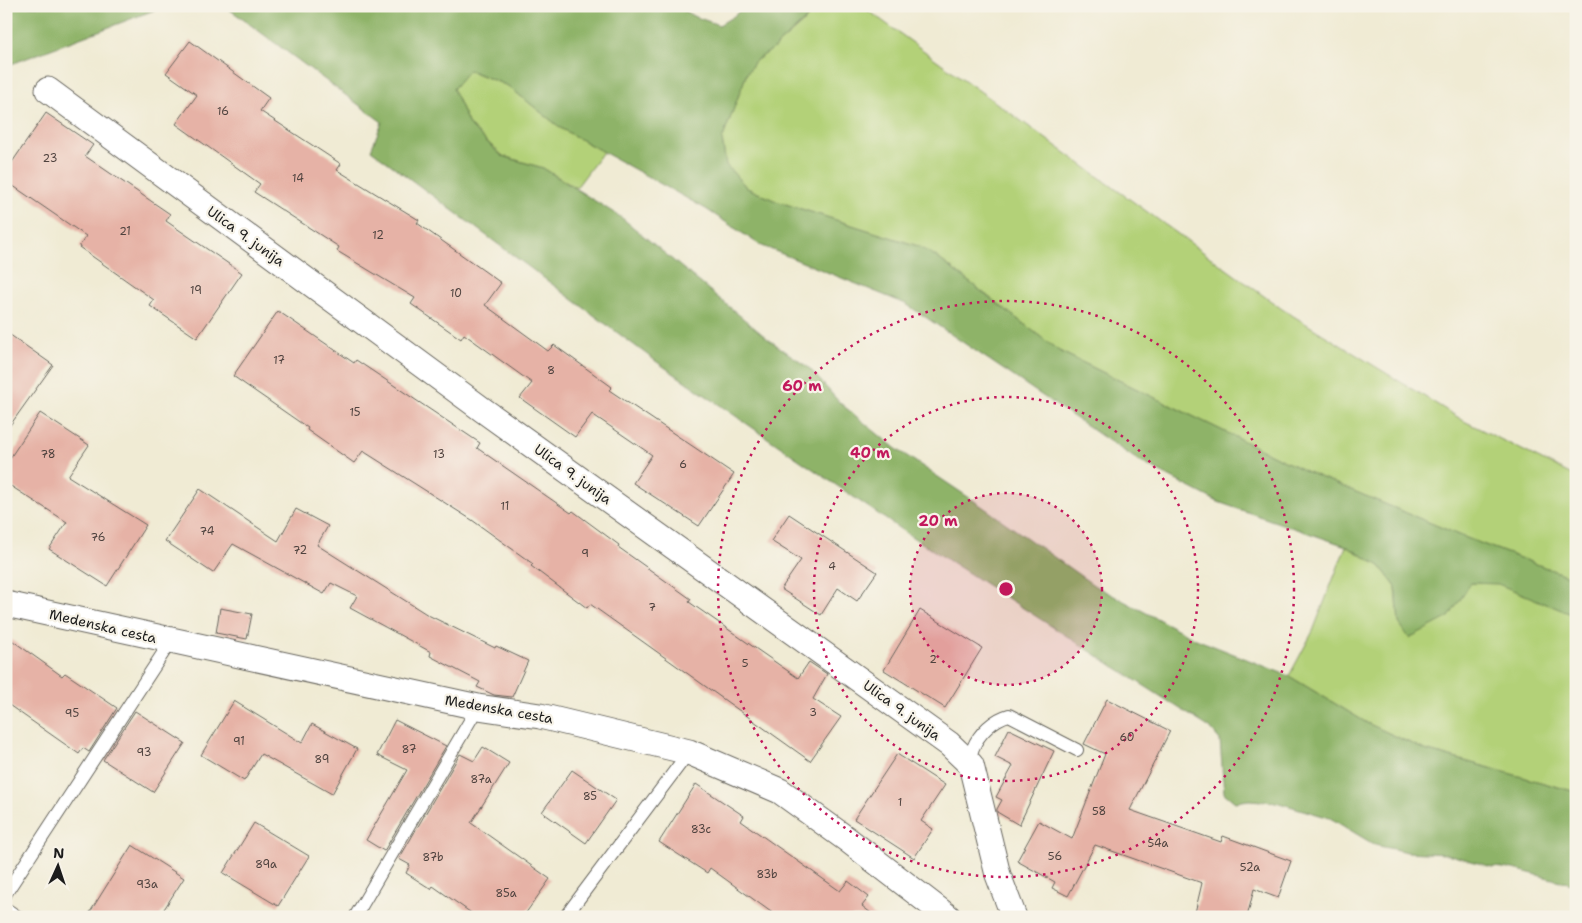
<svg xmlns="http://www.w3.org/2000/svg" width="1582" height="923" font-family="'Shantell Sans',sans-serif">
	<rect width="100%" height="100%" fill="#f7f3e8"/>
	<filter id="ink" filterUnits="userSpaceOnUse"><feTurbulence type="fractalNoise" baseFrequency=".02" numOctaves="2"/><feDisplacementMap in="SourceGraphic" scale="10" xChannelSelector="R" yChannelSelector="G"/><feConvolveMatrix kernelMatrix="1 2 1 2 8 2 1 2 1" color-interpolation-filters="sRGB"/></filter>
	<filter id="wash" filterUnits="userSpaceOnUse"><feTurbulence type="fractalNoise" baseFrequency=".0096" numOctaves="4" result="noise"/><feDisplacementMap in="SourceGraphic" scale="20" xChannelSelector="R" yChannelSelector="G"/><feGaussianBlur stdDeviation="1.12" result="paint"/><feColorMatrix in="noise" values="0 0 0 0 0 0 0 0 0 0 0 0 0 0 0 0 0 1.4 0 .05"/><feComposite in="paint" operator="in"/></filter>
	<g filter="url(#wash)">
		<rect width="100%" height="100%" fill="#f0ebd4"/>
		<g fill="#b3d178" stroke="#68764a">
			<path d="M814,6H858L866,9L1282,309L1464,421L1576,477V579L1469,539L1303,470L1059,351L934,255L918,246L776,201L747,188L726,165L722,140L747,73L755,61L773,49L805,21Z"/>
			<path d="M468,70L508,86L562,129L603,152L576,188L543,168L503,156L469,125L453,89Z"/>
			<path d="M1346,546L1380,566L1396,587L1399,623L1449,617L1470,583H1498L1576,616V792L1425,750L1367,723L1289,676L1313,631Z"/>
		</g>
		<g fill="#8eb368" stroke="#556842">
			<path d="M6,6H165L6,66Z"/>
			<path d="M225,6H677L693,16L719,25L734,16L744,6H814L805,20L773,49L755,61L747,73L722,140L726,165L747,188L776,201L918,246L934,255L1059,351L1303,470L1469,539L1576,579V616L1498,584L1471,583L1449,617L1409,638L1399,623L1396,587L1380,566L1346,546L1218,502L1139,461L906,304L760,245L706,209L562,129L508,86L469,70L453,89L469,125L502,156L543,168L622,218L768,339L809,368L840,403L895,448L983,507L1095,586L1196,639L1289,676L1367,723L1425,750L1576,792V885L1514,869L1492,867L1447,854L1407,852L1375,845L1330,818L1276,802L1249,800L1235,802L1224,793L1220,740L1210,728L903,531L657,362L371,150L382,122Z"/>
		</g>
		<g id="blocks">
			<g fill="#e6b2a6">
				<path d="M190,41L269,98L260,111L341,164L337,170L419,220L417,223L501,283L485,305L548,351L554,345L612,387L609,390L734,474L699,526L633,483L652,455L592,414L575,437L520,398L532,383L464,334L461,339L411,304L415,298L337,251L339,247L254,192L260,184L176,124L197,95L166,73Z"/>
				<path d="M46,113L93,145L85,156L170,214L166,221L242,273L197,338L150,306L154,300L79,247L86,236L6,181V171Z"/>
				<path d="M278,311L354,363L356,360L480,443L477,448L571,513L573,511L619,545L618,547L691,599L689,602L798,678L809,662L827,674L813,699L841,717L810,761L590,604L587,608L531,566L533,564L472,520L363,451L354,463L307,430L308,428L233,376Z"/>
				<path d="M6,332L53,365L6,431Z"/>
				<path d="M40,413L89,445L68,476L146,525L107,586L49,549L67,522L6,483V464Z"/>
				<path d="M200,489L278,541L296,509L328,526L317,545L428,615L495,648L496,646L528,661L512,697L494,695L477,687L480,682L430,656L431,652L350,608L357,596L331,583L324,594L233,544L213,573L165,541Z"/>
				<path d="M789,514L877,572L857,601L838,588L821,615L781,589L801,560L771,541Z"/>
				<path d="M220,608L252,614L247,639L216,633Z"/>
				<path d="M920,610L982,648L945,708L884,670Z"/>
				<path d="M6,636L62,676L65,673L117,708L89,752L83,748L79,754L6,703Z"/>
				<path d="M1107,699L1170,731L1130,810L1221,842L1223,836L1291,861L1278,898L1254,889L1247,917H1194L1202,883L1095,845L1068,896L1052,888L1055,882L1017,861L1039,821L1072,839L1105,754L1084,744Z"/>
				<path d="M234,701L302,743L312,724L357,749L332,794L261,754L244,781L201,755Z"/>
				<path d="M135,711L185,743L153,792L103,760Z"/>
				<path d="M395,720L446,746L384,851L366,840L407,770L377,755Z"/>
				<path d="M1009,729L1054,751L1019,825L997,812V809L1002,800L996,797L1013,766L995,757Z"/>
				<path d="M483,747L509,763L471,823L550,879L523,917H477L433,886L431,889L406,873L410,865L399,859L460,754L474,761Z"/>
				<path d="M897,754L945,785L921,821L933,829L914,858L854,819Z"/>
				<path d="M572,770L616,800L586,843L542,812Z"/>
				<path d="M696,784L744,816L741,821L840,891L848,881L869,897L862,906L876,917H778L710,868L707,873L659,842Z"/>
				<path d="M254,823L309,856L278,906L223,873Z"/>
				<path d="M132,845L184,878L159,917H87Z"/>
			</g>
		</g>
	</g>
	<g filter="url(#ink)">
		<use href="#blocks" fill-opacity="0" stroke="#66645c" stroke-width="1"/>
		<g fill="none" stroke-linecap="round" stroke-linejoin="round">
			<g stroke="#66645c" stroke-width="14">
				<g id="service">
					<path d="M971,765C971,759 971,752 973,748C979,733 994,719 1009,715L1077,750"/>
					<path d="M6,893L171,641"/>
					<path d="M6,909L18,917"/>
					<path d="M355,917L478,707"/>
					<path d="M565,917L689,752"/>
				</g>
			</g>
			<g stroke="#66645c" stroke-width="27">
				<g id="minor">
					<path d="M48,90L483,410L949,744L971,765L998,875L1014,917"/>
					<path d="M6,604L478,707L540,716L689,752L780,791L848,840L948,917"/>
				</g>
			</g>
			<use href="#service" stroke="#fff" stroke-width="12"/>
			<use href="#minor" stroke="#fff" stroke-width="25"/>
		</g>
	</g>
	<circle cx="1006" cy="589" r="96" fill="#c2185b" fill-opacity=".12"/>
	<g fill="none" stroke="#c2185b" stroke-width="2.5" stroke-dasharray="2.5 5">
		<circle cx="1006" cy="589" r="96"/>
		<circle cx="1006" cy="589" r="192"/>
		<circle cx="1006" cy="589" r="288"/>
	</g>
	<g text-anchor="middle" stroke-width="4.5" stroke-linejoin="round" paint-order="stroke">
		<g font-size="11" fill="#4e423e">
			<text x="223" y="115">16</text>
			<text x="50" y="162">23</text>
			<text x="298" y="182">14</text>
			<text x="125" y="235">21</text>
			<text x="378" y="239">12</text>
			<text x="196" y="294">19</text>
			<text x="456" y="297">10</text>
			<text x="279" y="364">17</text>
			<text x="551" y="374">8</text>
			<text x="355" y="416">15</text>
			<text x="48" y="458">78</text>
			<text x="439" y="458">13</text>
			<text x="683" y="468">6</text>
			<text x="505" y="510">11</text>
			<text x="207" y="535">74</text>
			<text x="98" y="541">76</text>
			<text x="300" y="554">72</text>
			<text x="585" y="557">9</text>
			<text x="832" y="570">4</text>
			<text x="652" y="611">7</text>
			<text x="933" y="663">2</text>
			<text x="745" y="667">5</text>
			<text x="813" y="716">3</text>
			<text x="72" y="717">95</text>
			<text x="1127" y="741">60</text>
			<text x="239" y="745">91</text>
			<text x="409" y="753">87</text>
			<text x="144" y="756">93</text>
			<text x="322" y="763">89</text>
			<text x="481" y="783">87a</text>
			<text x="590" y="800">85</text>
			<text x="900" y="806">1</text>
			<text x="1099" y="815">58</text>
			<text x="701" y="833">83c</text>
			<text x="1158" y="847">54a</text>
			<text x="1055" y="860">56</text>
			<text x="433" y="861">87b</text>
			<text x="266" y="868">89a</text>
			<text x="1250" y="871">52a</text>
			<text x="767" y="878">83b</text>
			<text x="147" y="888">93a</text>
			<text x="506" y="897">85a</text>
		</g>
		<g font-size="14" fill="#1c1c1c" stroke="#f7f3e8">
			<text transform="translate(246 236) rotate(36)" y="5">Ulica 9. junija</text>
			<text transform="translate(573 474) rotate(36)" y="5">Ulica 9. junija</text>
			<text transform="translate(103 626) rotate(13)" y="5">Medenska cesta</text>
			<text transform="translate(499 709) rotate(10)" y="5">Medenska cesta</text>
			<text transform="translate(902 710) rotate(36)" y="5">Ulica 9. junija</text>
		</g>
	</g>
	<circle cx="1006" cy="589" r="8" fill="#c2185b" stroke="#f7f3e8" stroke-width="2.5"/>
	<g font-size="15" text-anchor="middle" font-weight="bold" fill="#c2185b" stroke="#f7f3e8" stroke-width="4.5" stroke-linejoin="round" paint-order="stroke">
		<text x="802" y="391">60 m</text>
		<text x="870" y="458">40 m</text>
		<text x="938" y="526">20 m</text>
	</g>
	<rect width="1582" height="923" fill="none" stroke="#f7f3e8" stroke-width="25"/>
	<g transform="translate(58 866) rotate(3)" stroke="#f7f3e8" stroke-width="4" paint-order="stroke">
	<path d="M0-4L9 19L0 12L-9 19Z" fill="#1c1c1c"/>
	<text y="-8" font-size="14" font-weight="bold" text-anchor="middle" fill="#1c1c1c">N</text>
	</g>
</svg>
